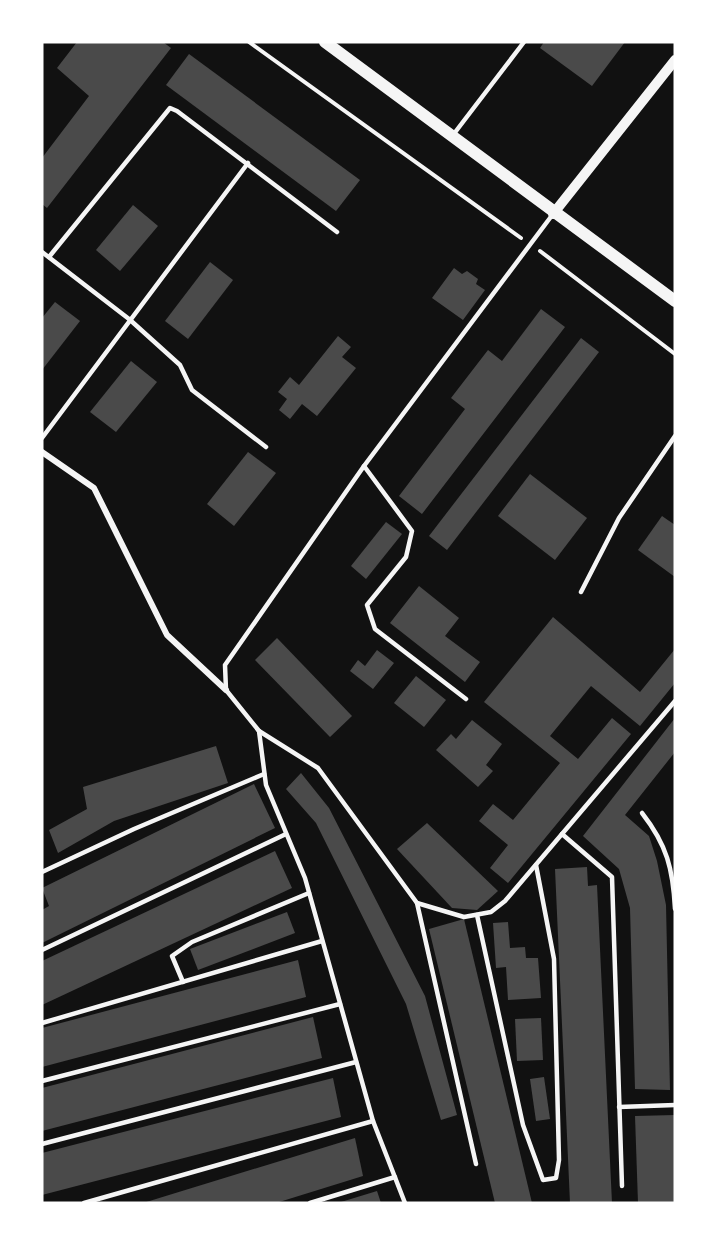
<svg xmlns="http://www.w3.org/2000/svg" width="717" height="1245" font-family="Barlow,sans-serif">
	<rect width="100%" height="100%" fill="#111"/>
	<g fill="#4a4a4a">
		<path d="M77,42H163L171,48L47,208L42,204V158L89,96L57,68Z"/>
		<path d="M544,42H625L592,86L540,48Z"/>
		<path d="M189,54L360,180L336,211L166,85Z"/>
		<path d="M133,205L158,226L120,271L96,250Z"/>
		<path d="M210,262L233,280L188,339L165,321Z"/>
		<path d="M454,268L462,274L467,271L478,279L476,284L485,290L463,320L432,298Z"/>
		<path d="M55,302L80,321L42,370V318Z"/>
		<path d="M541,309L565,327L422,514L399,496L465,409L451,398L488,350L502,361Z"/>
		<path d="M338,336L351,347L342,357L356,368L317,416L302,404L290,419L279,410L287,399L278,392L290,377L299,385Z"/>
		<path d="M581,338L599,352L447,550L429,536Z"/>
		<path d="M131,361L157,382L116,432L90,412Z"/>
		<path d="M248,452L276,473L234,526L207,504Z"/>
		<path d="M530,474L587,518L555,560L498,516Z"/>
		<path d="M662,516L675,525V577L638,550Z"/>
		<path d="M386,522L402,534L366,579L351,566Z"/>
		<path d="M419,586L459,618L445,636L480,662L465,682L390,623Z"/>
		<path d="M553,617L640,692L675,649V683L640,726L591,686L550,736L578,759L612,718L631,734L508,883L490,868L508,845L479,821L493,804L513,820L560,763L484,702Z"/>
		<path d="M277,638L352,716L330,737L255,660Z"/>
		<path d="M377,650L394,663L373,689L350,671L358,660L365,666Z"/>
		<path d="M416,676L446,700L424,727L394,703Z"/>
		<path d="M675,718V752L625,815L649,836L657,861L666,905L670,1090L635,1089L630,908L619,869L583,836Z"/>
		<path d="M472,720L502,744L486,765L493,771L478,787L436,750L451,734L456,739Z"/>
		<path d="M216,746L228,783L114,821L58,853L49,830L87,809L83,787Z"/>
		<path d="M301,773L329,808L425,996L457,1115L441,1120L406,1004L316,823L286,789Z"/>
		<path d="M254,784L275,828L42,943V910L49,906L42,888Z"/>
		<path d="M427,823L498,891L477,910L452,908L397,849Z"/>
		<path d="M275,851L292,888L42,1005V961Z"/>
		<path d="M587,867L588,886L597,885L612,1203H570L555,869Z"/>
		<path d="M287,912L295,933L198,970L190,949Z"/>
		<path d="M464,919L532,1203H495L429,929Z"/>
		<path d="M508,922L510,948L525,947L526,958H538L541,998L508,1000L506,967L496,968L493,923Z"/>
		<path d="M298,960L306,997L42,1067V1028Z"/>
		<path d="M313,1017L322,1058L42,1131V1088Z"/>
		<path d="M541,1018L543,1060L517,1061L515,1019Z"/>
		<path d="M544,1077L550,1119L536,1121L530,1079Z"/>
		<path d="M333,1078L341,1117L42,1195V1153Z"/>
		<path d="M675,1115V1203H638L635,1116Z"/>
		<path d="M355,1138L363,1176L276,1203H143Z"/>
		<path d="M377,1191L381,1203H341V1202Z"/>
	</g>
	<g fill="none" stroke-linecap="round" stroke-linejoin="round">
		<g stroke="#f5f5f5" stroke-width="4">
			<path d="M249,42L521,238"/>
			<path d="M540,251L675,354"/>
		</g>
		<g stroke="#f5f5f5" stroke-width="4.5">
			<path d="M453,135L524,42"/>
			<path d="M42,252L129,319L180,365L192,390L266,447"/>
			<path d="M49,257L170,108L177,111L337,232"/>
			<path d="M42,438L248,163"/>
			<path d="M364,466L412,531L406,557L367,605L375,629L466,699"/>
			<path d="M581,592L619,518L675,436"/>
			<path d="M259,731L318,768L417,903L464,917L491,912L505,901L675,701"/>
			<path d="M642,813C667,845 673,869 675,909"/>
			<path d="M562,834L612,877L622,1186"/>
			<path d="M42,872L134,829L264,774"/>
			<path d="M417,903L476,1164"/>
			<path d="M477,915L523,1125L543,1180L556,1178L559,1160L554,959L536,865"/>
			<path d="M42,950L286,834"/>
			<path d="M183,982L172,956L192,942L309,893"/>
			<path d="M42,1023L322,941"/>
			<path d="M42,1081L340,1004"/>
			<path d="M619,1107L675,1105"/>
			<path d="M42,1144L356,1062"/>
			<path d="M84,1203L373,1121"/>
			<path d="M310,1203L395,1177"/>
			<path d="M405,1203L373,1121L305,878L266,785L259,731L226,690L225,665L364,466L553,214"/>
		</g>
		<path stroke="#f5f5f5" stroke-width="6" d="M42,452L94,488L167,635L226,690"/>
		<path stroke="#f5f5f5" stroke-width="10" d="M553,214L675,60"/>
		<path stroke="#f5f5f5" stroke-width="12" d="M325,42L675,301"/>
	</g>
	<rect width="717" height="1245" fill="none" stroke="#ffffff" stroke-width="87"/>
</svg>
